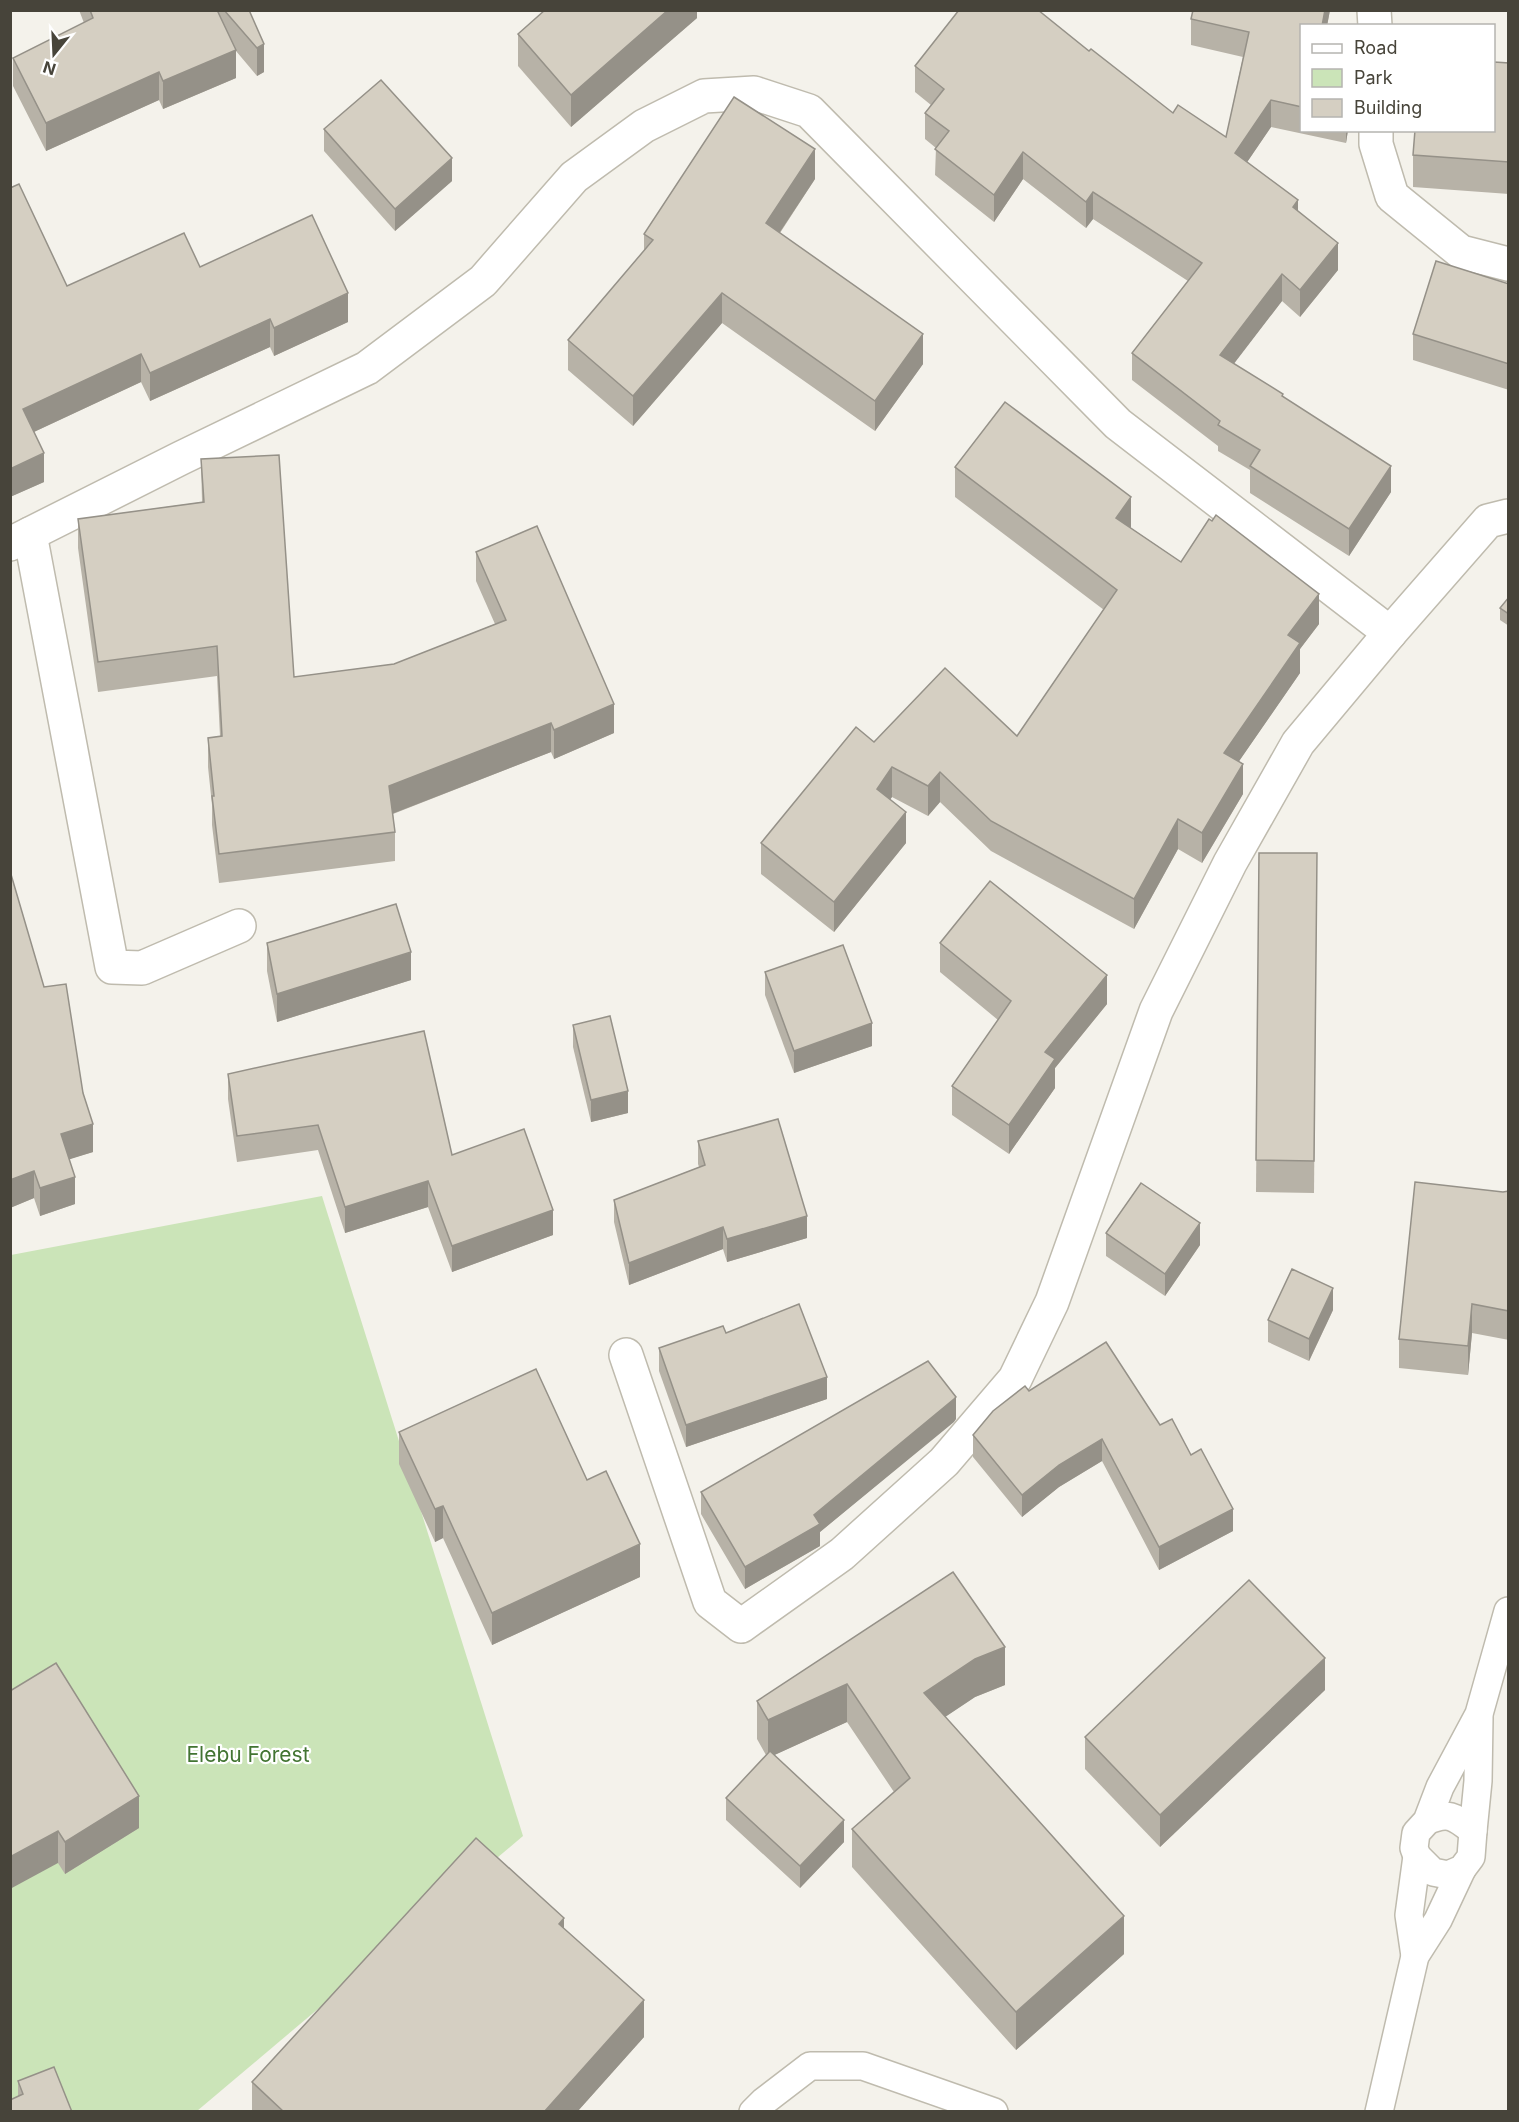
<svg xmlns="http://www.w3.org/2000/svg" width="1519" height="2122" font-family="Inter,sans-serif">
	<rect width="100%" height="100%" fill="#f4f2eb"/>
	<path fill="#cbe4b8" d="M322,1196L523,1836L197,2111L11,2112V1255Z"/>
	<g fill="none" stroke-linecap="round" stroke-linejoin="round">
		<g stroke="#bfbbae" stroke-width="30">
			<g id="lane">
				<path d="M1427,1821C1449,1811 1455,1817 1473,1831L1471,1857L1462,1869L1448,1875L1433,1872L1417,1856L1414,1848L1416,1833L1427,1821L1440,1787L1479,1714L1508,1611"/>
				<path d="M1473,1831L1478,1781L1479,1718"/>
				<path d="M1415,1956L1409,1915L1417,1856"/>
				<path d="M753,2112L763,2102L810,2066H863L994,2112"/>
				<path d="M1379,2112L1415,1956L1438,1920L1462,1869"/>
			</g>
		</g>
		<g stroke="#bfbbae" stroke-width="36">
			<g id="street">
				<path d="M1374,10L1375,26"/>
				<path d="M1376,130V144L1392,196L1461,252L1508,264"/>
				<path d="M30,534L112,967L142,968L239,926"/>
				<path d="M10,544L181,458L367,368L483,281L574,177L644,126L704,96L754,93L809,111L1118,424L1390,633"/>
				<path d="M626,1355L710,1602L741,1626L842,1554L944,1462L1015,1379L1052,1302L1156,1011L1230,863L1298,743L1390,633L1488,521L1508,516"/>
			</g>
		</g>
		<use href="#lane" stroke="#fff" stroke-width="27"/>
		<use href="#street" stroke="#fff" stroke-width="33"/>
	</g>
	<g fill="#b7b2a7">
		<path d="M79,10H249L264,72L257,76L236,51V78L163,109L159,100L46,151L13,86V58L84,23Z"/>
		<path d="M697,10V18L571,127L518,66V34Z"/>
		<path d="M1330,10L1327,26H1302V130H1348L1346,143L1271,127L1247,162L1298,211L1338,270L1300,317L1282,301L1233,364L1283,396L1391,492L1349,556L1250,493V470L1218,451V446L1132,380V353L1188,281L1093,219L1086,228L1023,179L994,222L935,175L936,148L925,139V113L931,105L915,92V66L1089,51L1173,113L1226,137L1243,57L1191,45V19Z"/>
		<path d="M1509,63V194L1413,187V155Z"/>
		<path d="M324,129L452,181L395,231L324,151Z"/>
		<path d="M815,179L780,233L923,364L875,431L722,323L633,426L568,370V340L644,251V234Z"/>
		<path d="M200,267L348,322L274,356L270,347L150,401L141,382L34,432L44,482L10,497L67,286Z"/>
		<path d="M1509,284V390L1413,360V334Z"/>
		<path d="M201,459L294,677L394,664L495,624L476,581V552L614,733L554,759L551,752L393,814L395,832V861L219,883L212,825V805L208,767V738L220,736L217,676L98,692L78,548V519L202,502Z"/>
		<path d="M955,467L1131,527V528L1181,562L1319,624L1300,649V673L1239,761L1243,794L1202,863L1178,849L1134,929L991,851L940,802L928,816L892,797L890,799L906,843L834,932L761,874V843L874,742L1017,736L1104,610L955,497Z"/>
		<path d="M1509,597V626L1500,620V608Z"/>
		<path d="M1259,853H1317L1314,1193L1256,1192Z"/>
		<path d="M10,871L44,987L83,1093L93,1152L69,1159L75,1204L40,1216L34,1198L10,1208Z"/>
		<path d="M267,943L411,980L277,1022L267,971Z"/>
		<path d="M940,943L1107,1004L1055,1068V1088L1009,1154L952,1115V1086L998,1020L940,972Z"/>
		<path d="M765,972L872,1046L794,1073L765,995Z"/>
		<path d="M573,1025L628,1113L591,1122L573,1047Z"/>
		<path d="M228,1074L452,1155L553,1235L452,1272L428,1207L345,1233L318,1150L237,1162L228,1099Z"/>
		<path d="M698,1141L807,1238L727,1262L723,1249L629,1285L614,1222V1200L699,1167L698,1164Z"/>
		<path d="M1509,1191V1340L1472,1333L1468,1375L1399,1368V1339L1503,1192Z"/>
		<path d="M1106,1233L1200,1245L1165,1296L1106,1256Z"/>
		<path d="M1333,1310L1309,1361L1268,1342V1320Z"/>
		<path d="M726,1333L827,1399L686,1447L659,1371V1348Z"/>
		<path d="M1029,1391L1160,1425L1233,1531L1159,1570L1102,1461L1059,1487L1022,1517L973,1457V1435Z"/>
		<path d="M956,1419L820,1532V1546L745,1589L701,1514V1492Z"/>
		<path d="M399,1432L587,1480L640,1577L492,1645L443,1538L435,1542L399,1464Z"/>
		<path d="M953,1572L1005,1685L975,1697L945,1717L1124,1954L1016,2050L852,1867V1829L894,1792L847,1722L774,1755L844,1842L800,1888L726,1820V1798L766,1755L757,1739V1701Z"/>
		<path d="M1325,1690L1160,1847L1085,1769V1737Z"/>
		<path d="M10,1691L139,1828L65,1874L58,1863Z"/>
		<path d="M564,1929L644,2037L577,2112H252V2082Z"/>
		<path d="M18,2081L72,2112L18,2096Z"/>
	</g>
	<g fill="#959188">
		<path d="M668,10H697V18L571,127V95Z"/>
		<path d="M1325,10H1330L1327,26H1322Z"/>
		<path d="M264,44V72L257,76V48Z"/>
		<path d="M236,50V78L163,109V81Z"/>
		<path d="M159,72V100L46,151V123Z"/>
		<path d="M1271,100V127L1235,180V153Z"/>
		<path d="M1346,130H1348L1346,143Z"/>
		<path d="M815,149V179L766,253V223Z"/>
		<path d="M1023,152V179L994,222V195Z"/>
		<path d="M452,158V181L395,231V209Z"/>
		<path d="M1093,192V219L1086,228V202Z"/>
		<path d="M1298,200V226L1293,207Z"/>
		<path d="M1338,243V270L1300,317V290Z"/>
		<path d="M1282,274V301L1220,382V355Z"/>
		<path d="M348,293V322L274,356V328Z"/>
		<path d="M722,293V323L633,426V396Z"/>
		<path d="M270,319V347L150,401V373Z"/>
		<path d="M923,334V364L875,431V401Z"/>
		<path d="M141,354V382L23,437V409Z"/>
		<path d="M44,453V482L10,497V469Z"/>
		<path d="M1391,466V492L1349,556V529Z"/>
		<path d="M1131,497V527L1116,548V518Z"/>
		<path d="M1319,594V624L1300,649V673L1224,783V753L1288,635Z"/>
		<path d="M614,704V733L554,759V730Z"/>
		<path d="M551,723V752L389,815V786Z"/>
		<path d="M1243,764V794L1202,863V833Z"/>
		<path d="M892,767V797L877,819V789Z"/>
		<path d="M940,772V802L928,816V786Z"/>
		<path d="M906,812V843L834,932V902Z"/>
		<path d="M1178,819V849L1134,929V899Z"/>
		<path d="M411,952V980L277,1022V994Z"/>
		<path d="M1107,975V1004L1055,1068V1088L1009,1154V1125L1045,1052Z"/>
		<path d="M872,1023V1046L794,1073V1051Z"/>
		<path d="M628,1091V1113L591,1122V1100Z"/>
		<path d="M93,1124V1152L61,1162V1134Z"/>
		<path d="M34,1171V1198L10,1208V1180Z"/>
		<path d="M75,1177V1204L40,1216V1188Z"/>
		<path d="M428,1181V1207L345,1233V1207Z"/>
		<path d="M553,1210V1235L452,1272V1246Z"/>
		<path d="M807,1216V1238L727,1262V1239Z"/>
		<path d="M1200,1223V1245L1165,1296V1274Z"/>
		<path d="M723,1227V1249L629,1285V1263Z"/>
		<path d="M1333,1288V1310L1309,1361V1339Z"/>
		<path d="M1472,1304V1333L1468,1375V1346Z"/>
		<path d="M827,1377V1399L686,1447V1425Z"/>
		<path d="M956,1397V1419L954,1422L820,1532V1546L745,1589V1567L814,1515Z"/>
		<path d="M1102,1439V1461L1059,1487L1022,1517V1495L1059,1465Z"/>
		<path d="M443,1506V1538L435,1542V1509Z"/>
		<path d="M1233,1509V1531L1159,1570V1547Z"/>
		<path d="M640,1544V1577L492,1645V1613Z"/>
		<path d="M1005,1647V1685L975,1697L924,1731V1693L975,1659Z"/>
		<path d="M1325,1658V1690L1160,1847V1815Z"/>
		<path d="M847,1684V1722L768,1758V1720Z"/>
		<path d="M139,1796V1828L65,1874V1842Z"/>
		<path d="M844,1820V1842L800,1888V1866Z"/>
		<path d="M58,1831V1863L10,1889V1857Z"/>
		<path d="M1124,1916V1954L1016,2050V2012Z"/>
		<path d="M564,1918V1955L559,1924Z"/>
		<path d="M644,2000V2037L577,2112H544Z"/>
	</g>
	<g fill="#d5cfc2" stroke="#959188" stroke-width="1.5">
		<path d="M90,10H217L236,50L163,81L159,72L46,123L13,58L93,18Z"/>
		<path d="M224,10H249L264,44L257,48Z"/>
		<path d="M545,10H668L571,95L518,34Z"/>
		<path d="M959,10H1038L1089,51L1091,49L1173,113L1178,105L1226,137L1249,32L1191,19L1193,10H1325L1322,26H1302V107L1271,100L1235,153L1298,200L1293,207L1338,243L1300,290L1282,274L1220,355L1283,394L1282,396L1391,466L1349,529L1250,466L1260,450L1218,425L1220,421L1132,353L1202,263L1093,192L1086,202L1023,152L994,195L935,149L949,131L925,113L944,89L915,66Z"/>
		<path d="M1494,62L1509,63V162L1413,155L1415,130H1494Z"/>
		<path d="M381,80L452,158L395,209L324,129Z"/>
		<path d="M734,97L815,149L766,223L923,334L875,401L722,293L633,396L568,340L653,240L644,234Z"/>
		<path d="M19,184L67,286L184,233L200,267L312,215L348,293L274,328L270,319L150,373L141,354L23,409L44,453L10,469V188Z"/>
		<path d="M1436,261L1509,284V364L1413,334Z"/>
		<path d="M1005,402L1131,497L1116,518L1181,562L1209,519L1212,521L1216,515L1319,594L1288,635L1300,643L1224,753L1243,764L1202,833L1178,819L1134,899L991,821L940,772L928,786L892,767L877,789L906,812L834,902L761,843L856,727L874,742L945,668L1017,736L1117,590L955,467Z"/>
		<path d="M279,455L294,677L394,664L506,620L476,552L537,526L614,704L554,730L551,723L389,786L395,832L219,854L212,796H214L208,738L222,736L217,646L98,662L78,519L204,502L201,459Z"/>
		<path d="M1509,597V614L1500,608Z"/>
		<path d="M1259,853H1317L1314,1161L1256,1160Z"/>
		<path d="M10,871L44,987L66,984L83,1093L93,1124L61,1134L75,1177L40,1188L34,1171L10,1180Z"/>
		<path d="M990,881L1107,975L1045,1052L1055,1059L1009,1125L952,1086L1011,1001L940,943Z"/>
		<path d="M396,904L411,952L277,994L267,943Z"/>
		<path d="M843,945L872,1023L794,1051L765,972Z"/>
		<path d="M610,1016L628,1091L591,1100L573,1025Z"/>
		<path d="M424,1031L452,1155L524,1129L553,1210L452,1246L428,1181L345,1207L318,1125L237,1136L228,1074Z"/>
		<path d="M778,1119L807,1216L727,1239L723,1227L629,1263L614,1200L705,1165L698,1141Z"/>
		<path d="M1415,1182L1503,1192L1509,1191V1311L1472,1304L1468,1346L1399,1339Z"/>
		<path d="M1141,1183L1200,1223L1165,1274L1106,1233Z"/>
		<path d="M1292,1269L1333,1288L1309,1339L1268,1320Z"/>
		<path d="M799,1304L827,1377L686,1425L659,1348L723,1326L726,1333Z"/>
		<path d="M1106,1342L1160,1425L1172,1419L1191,1455L1201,1449L1233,1509L1159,1547L1102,1439L1059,1465L1022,1495L973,1435L993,1411L1025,1386L1029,1391Z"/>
		<path d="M928,1361L956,1397L954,1399L814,1515L820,1524L745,1567L701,1492Z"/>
		<path d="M536,1369L587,1480L606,1471L640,1544L492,1613L443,1506L435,1509L399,1432Z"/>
		<path d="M953,1572L1005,1647L975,1659L924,1693L1124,1916L1016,2012L852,1829L910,1778L847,1684L768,1720L757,1701Z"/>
		<path d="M1249,1580L1325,1658L1160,1815L1085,1737Z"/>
		<path d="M56,1663L139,1796L65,1842L58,1831L10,1857V1691Z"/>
		<path d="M770,1751L844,1820L800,1866L726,1798Z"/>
		<path d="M476,1838L564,1918L559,1924L644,2000L544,2112H284L252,2082Z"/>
		<path d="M54,2067L72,2112H10V2100L23,2094L18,2081Z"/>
	</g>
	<g text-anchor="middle" stroke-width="4.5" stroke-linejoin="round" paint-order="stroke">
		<g font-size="21" fill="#427432" stroke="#fff">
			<text x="248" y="1762">Elebu Forest</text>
		</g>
	</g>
	<rect width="1519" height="2122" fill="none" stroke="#47443a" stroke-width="24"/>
	<rect x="1300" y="24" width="195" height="108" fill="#ffffff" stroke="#b5b4b0" stroke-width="1.5"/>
	<rect x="1312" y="44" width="30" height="9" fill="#ffffff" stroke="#b5b4b0" stroke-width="1.5"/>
	<text x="1354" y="54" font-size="18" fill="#47443a">Road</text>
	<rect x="1312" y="69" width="30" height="18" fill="#cbe4b8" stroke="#b5b4b0" stroke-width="1.5"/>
	<text x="1354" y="84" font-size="18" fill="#47443a">Park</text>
	<rect x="1312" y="99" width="30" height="18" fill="#d5cfc2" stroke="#b5b4b0" stroke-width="1.5"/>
	<text x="1354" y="114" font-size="18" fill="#47443a">Building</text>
	<g transform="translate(54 54) rotate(198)" stroke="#ffffff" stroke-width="4.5" paint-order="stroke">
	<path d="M0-4.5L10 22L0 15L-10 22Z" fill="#47443a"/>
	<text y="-9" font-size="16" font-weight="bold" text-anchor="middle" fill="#47443a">N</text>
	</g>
</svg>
